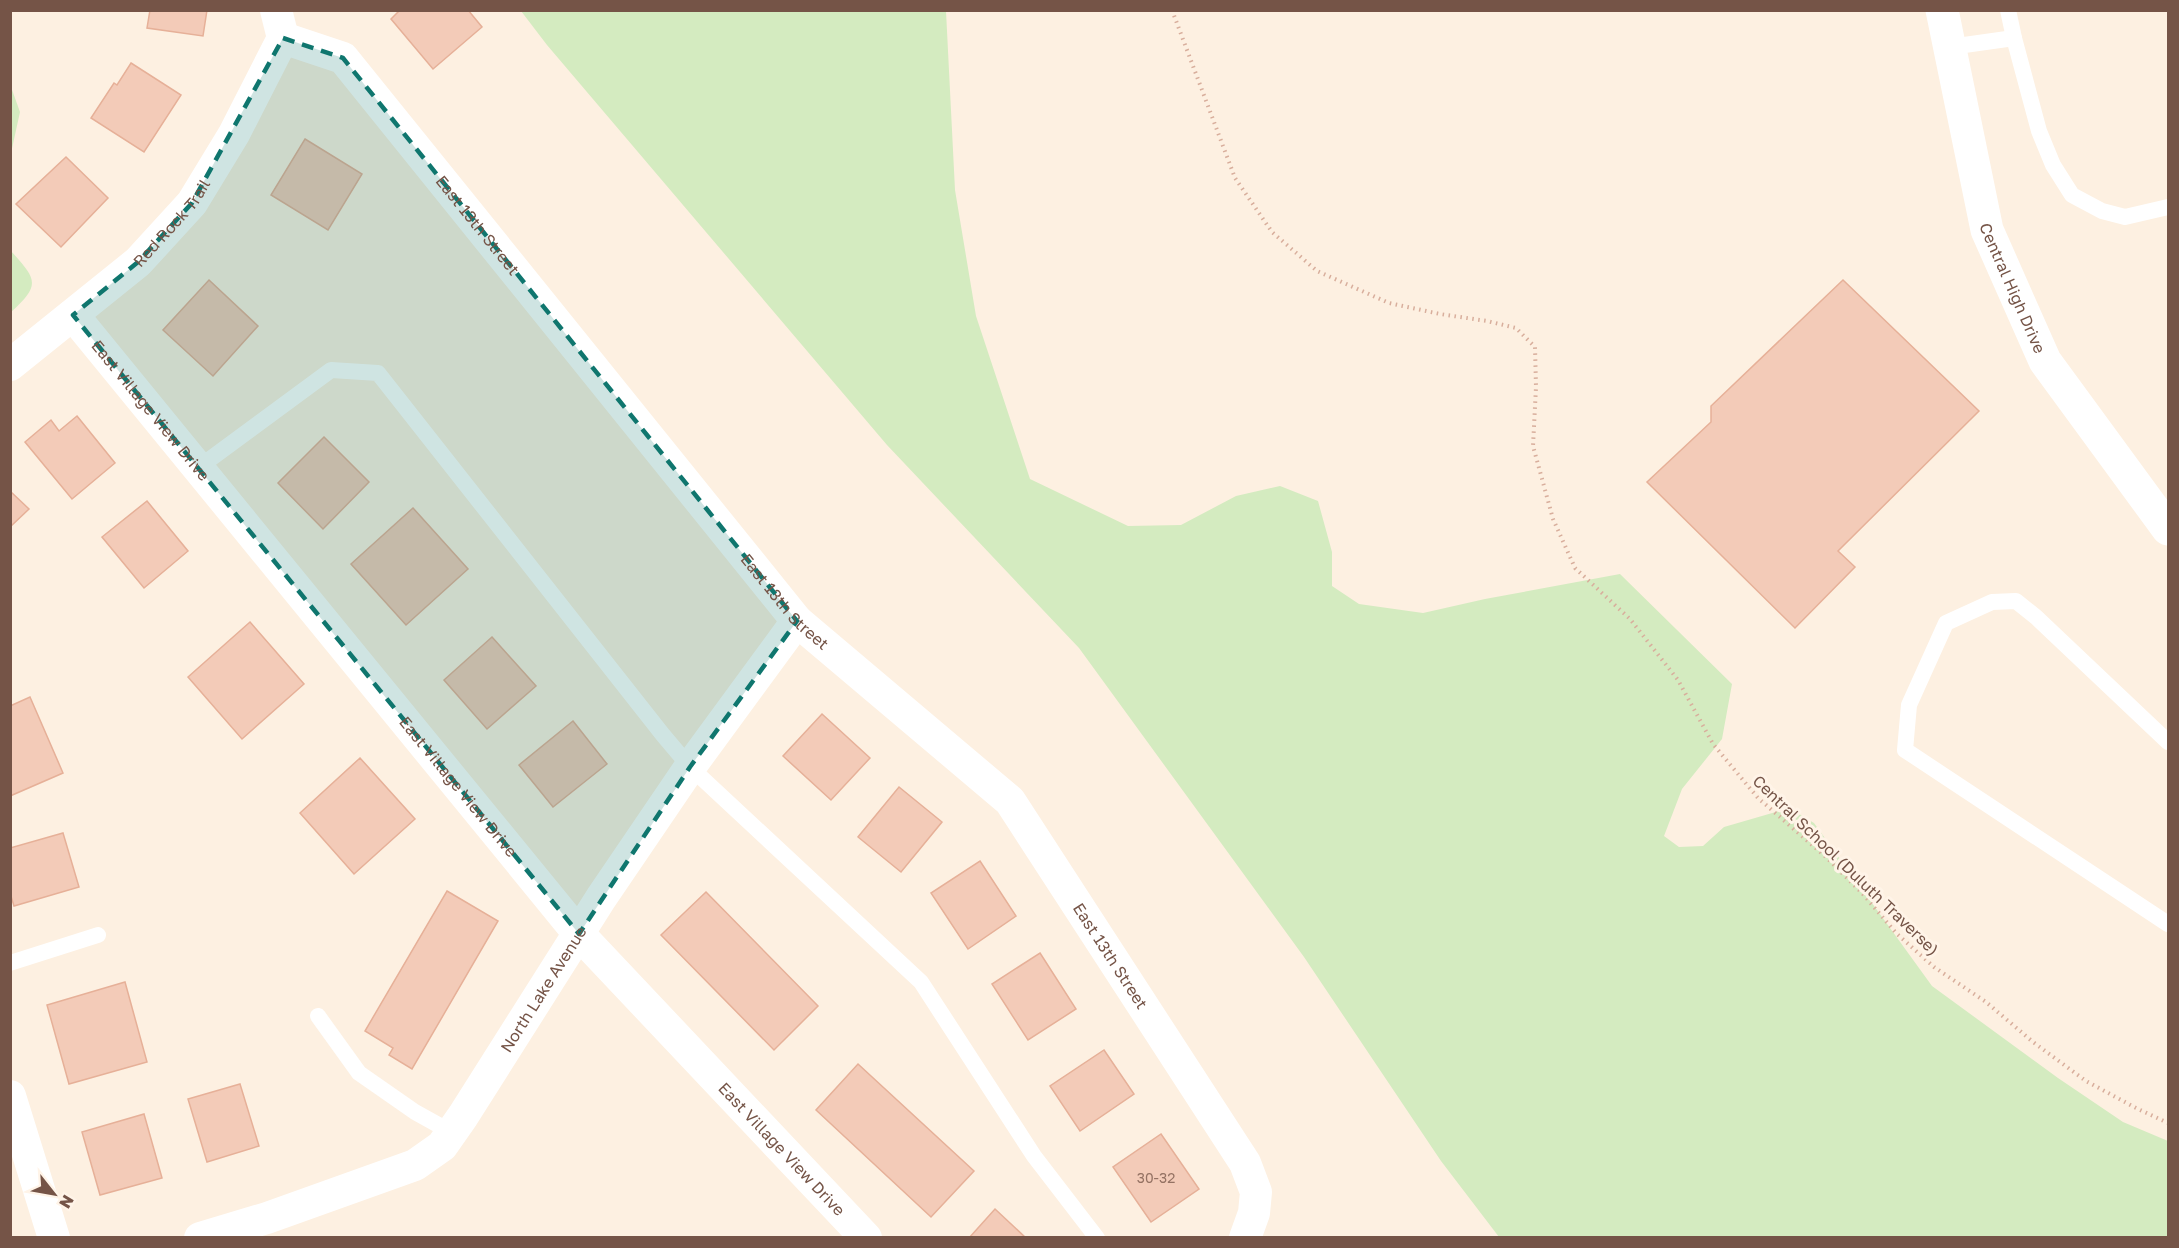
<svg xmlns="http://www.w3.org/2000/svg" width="2179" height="1248" font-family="'Golos Text',sans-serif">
	<rect width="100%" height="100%" fill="#fdf0e1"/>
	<g fill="#d4ebc0">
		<path d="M521,11H946L955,190L976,316L1030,479L1128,526L1181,525L1236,496L1280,486L1318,501L1332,552V586L1359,604L1423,613L1485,599L1620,574L1732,684L1722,739L1682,789L1664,836L1679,847L1703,846L1724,827L1789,808L1814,823L1932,986L2058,1078L2123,1122L2168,1141V1237H1499L1441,1161L1304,957L1079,648L887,445L547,45Z"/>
		<path d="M11,87L20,112L11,153Z"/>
		<path d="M10,250C36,279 42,284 11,312Z"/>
	</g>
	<g fill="#f3cbb8" stroke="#e6b098" stroke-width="1.5">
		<path d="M150,10H207L203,36L147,28Z"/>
		<path d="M400,10H468L482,27L433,69L391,19Z"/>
		<path d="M131,63L181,95L144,152L91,118L114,83L117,85Z"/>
		<path d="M305,139L362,174L328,230L271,195Z"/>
		<path d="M66,157L108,198L61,247L16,204Z"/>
		<path d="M209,280L258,326L213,376L163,330Z"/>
		<path d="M1843,280L1979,411L1838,551L1855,567L1795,628L1647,482L1711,422V406Z"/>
		<path d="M77,416L115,463L72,499L25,442L51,420L59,431Z"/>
		<path d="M324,437L369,482L323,529L278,483Z"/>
		<path d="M10,491L29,509L10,527Z"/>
		<path d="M147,501L188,551L144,588L102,537Z"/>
		<path d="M413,508L468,569L406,625L351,564Z"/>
		<path d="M250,622L304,684L242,739L188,677Z"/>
		<path d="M492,637L536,686L487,729L444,680Z"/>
		<path d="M30,697L63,773L10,796V706Z"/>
		<path d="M822,714L870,758L831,800L783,756Z"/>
		<path d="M573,721L607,764L553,807L519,765Z"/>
		<path d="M360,758L415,819L354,874L300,813Z"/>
		<path d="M899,787L942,822L901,872L858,837Z"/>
		<path d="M63,833L79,887L14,906L10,893V848Z"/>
		<path d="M980,861L1016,916L968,949L931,893Z"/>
		<path d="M447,891L498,921L412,1069L389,1055L393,1048L365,1031Z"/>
		<path d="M706,892L818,1006L774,1050L661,935Z"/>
		<path d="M1040,953L1076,1009L1028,1040L992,984Z"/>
		<path d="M125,982L147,1062L69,1084L47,1005Z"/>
		<path d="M1104,1050L1134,1094L1080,1131L1050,1086Z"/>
		<path d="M858,1064L974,1171L931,1217L816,1110Z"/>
		<path d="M240,1084L259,1146L207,1162L188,1099Z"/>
		<path d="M144,1114L162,1178L100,1195L82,1132Z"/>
		<path d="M1161,1134L1199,1189L1151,1222L1113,1167Z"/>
		<path d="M995,1209L1026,1238H969Z"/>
	</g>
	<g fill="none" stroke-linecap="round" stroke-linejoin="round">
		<path stroke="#d8ae9c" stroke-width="4" stroke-dasharray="1.5 4.5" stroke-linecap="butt" d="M1172,10L1235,178L1272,232L1317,271L1389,303L1440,314L1487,321L1516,328L1535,347L1536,387L1533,446L1553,519L1575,568L1630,619L1678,680L1713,744L1758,798L1826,857L1862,893L1896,933L1934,967L1986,1002L2033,1042L2086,1081L2136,1108L2168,1123"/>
		<g stroke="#fff" stroke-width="16">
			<path d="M2008,10L2014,38"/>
			<path d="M1950,47L2014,38L2039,131L2053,165L2072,195L2102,211L2125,217L2168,207"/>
			<path d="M198,468L331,370L378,373L663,735L690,767L921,982L1034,1156L1097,1238"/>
			<path d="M2168,742L2036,617L2016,601L1992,602L1946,623L1909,705L1905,750L2168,924"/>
			<path d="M10,963L98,935"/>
			<path d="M318,1016L359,1073L415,1112L451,1132"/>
		</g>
		<g stroke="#fff" stroke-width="32">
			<path d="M276,10L283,38"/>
			<path id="s1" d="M283,38L343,58L797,621L1010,801L1245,1163L1256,1192L1254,1213L1245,1238"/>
			<path id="s2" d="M73,315L579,934L866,1238"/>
			<path id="s3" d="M10,365L138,262L192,203L234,134L283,38"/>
			<path d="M10,1096L54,1238"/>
			<path id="s4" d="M200,1238L267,1218L415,1165L442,1146L463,1116L601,898L690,767L797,621"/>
		</g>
		<path stroke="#fff" stroke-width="33" id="s5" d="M1942,10L1987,230L2045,361L2168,529"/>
	</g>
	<path fill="#0f766e" fill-opacity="0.2" stroke="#0f766e" stroke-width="4.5" stroke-dasharray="12 8" stroke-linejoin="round" d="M283,38L343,58L797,621L690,767L579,934L73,315L138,262L192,203Z"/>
	<g text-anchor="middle" stroke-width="6" stroke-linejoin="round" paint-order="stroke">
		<g font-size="14" fill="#947263">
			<text x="1156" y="1183">30-32</text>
		</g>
		<g font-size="16" fill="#755447" stroke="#fff4e8">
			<text dy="6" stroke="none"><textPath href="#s3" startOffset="216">Red Rock Trail</textPath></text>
			<text dy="6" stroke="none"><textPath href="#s1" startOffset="278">East 13th Street</textPath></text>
			<text dy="6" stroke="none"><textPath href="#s5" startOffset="288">Central High Drive</textPath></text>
			<text dy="6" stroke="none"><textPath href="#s2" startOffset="123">East Village View Drive</textPath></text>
			<text dy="6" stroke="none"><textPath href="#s1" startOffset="764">East 13th Street</textPath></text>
			<text dy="6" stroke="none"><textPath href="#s2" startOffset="609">East Village View Drive</textPath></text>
			<text transform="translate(1846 865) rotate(44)" y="6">Central School (Duluth Traverse)</text>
			<text dy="6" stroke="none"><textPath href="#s1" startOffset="1250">East 13th Street</textPath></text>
			<text dy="6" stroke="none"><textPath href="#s4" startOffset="447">North Lake Avenue</textPath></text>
			<text dy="6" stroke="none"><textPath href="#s2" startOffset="1095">East Village View Drive</textPath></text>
		</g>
	</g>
	<rect width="2179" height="1248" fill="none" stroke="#755447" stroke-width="24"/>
	<g transform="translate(54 1194) rotate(121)" stroke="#fff4e8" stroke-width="4.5" paint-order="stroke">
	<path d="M0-4.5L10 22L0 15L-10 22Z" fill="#755447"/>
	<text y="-9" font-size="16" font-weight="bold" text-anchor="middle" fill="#755447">N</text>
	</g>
</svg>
